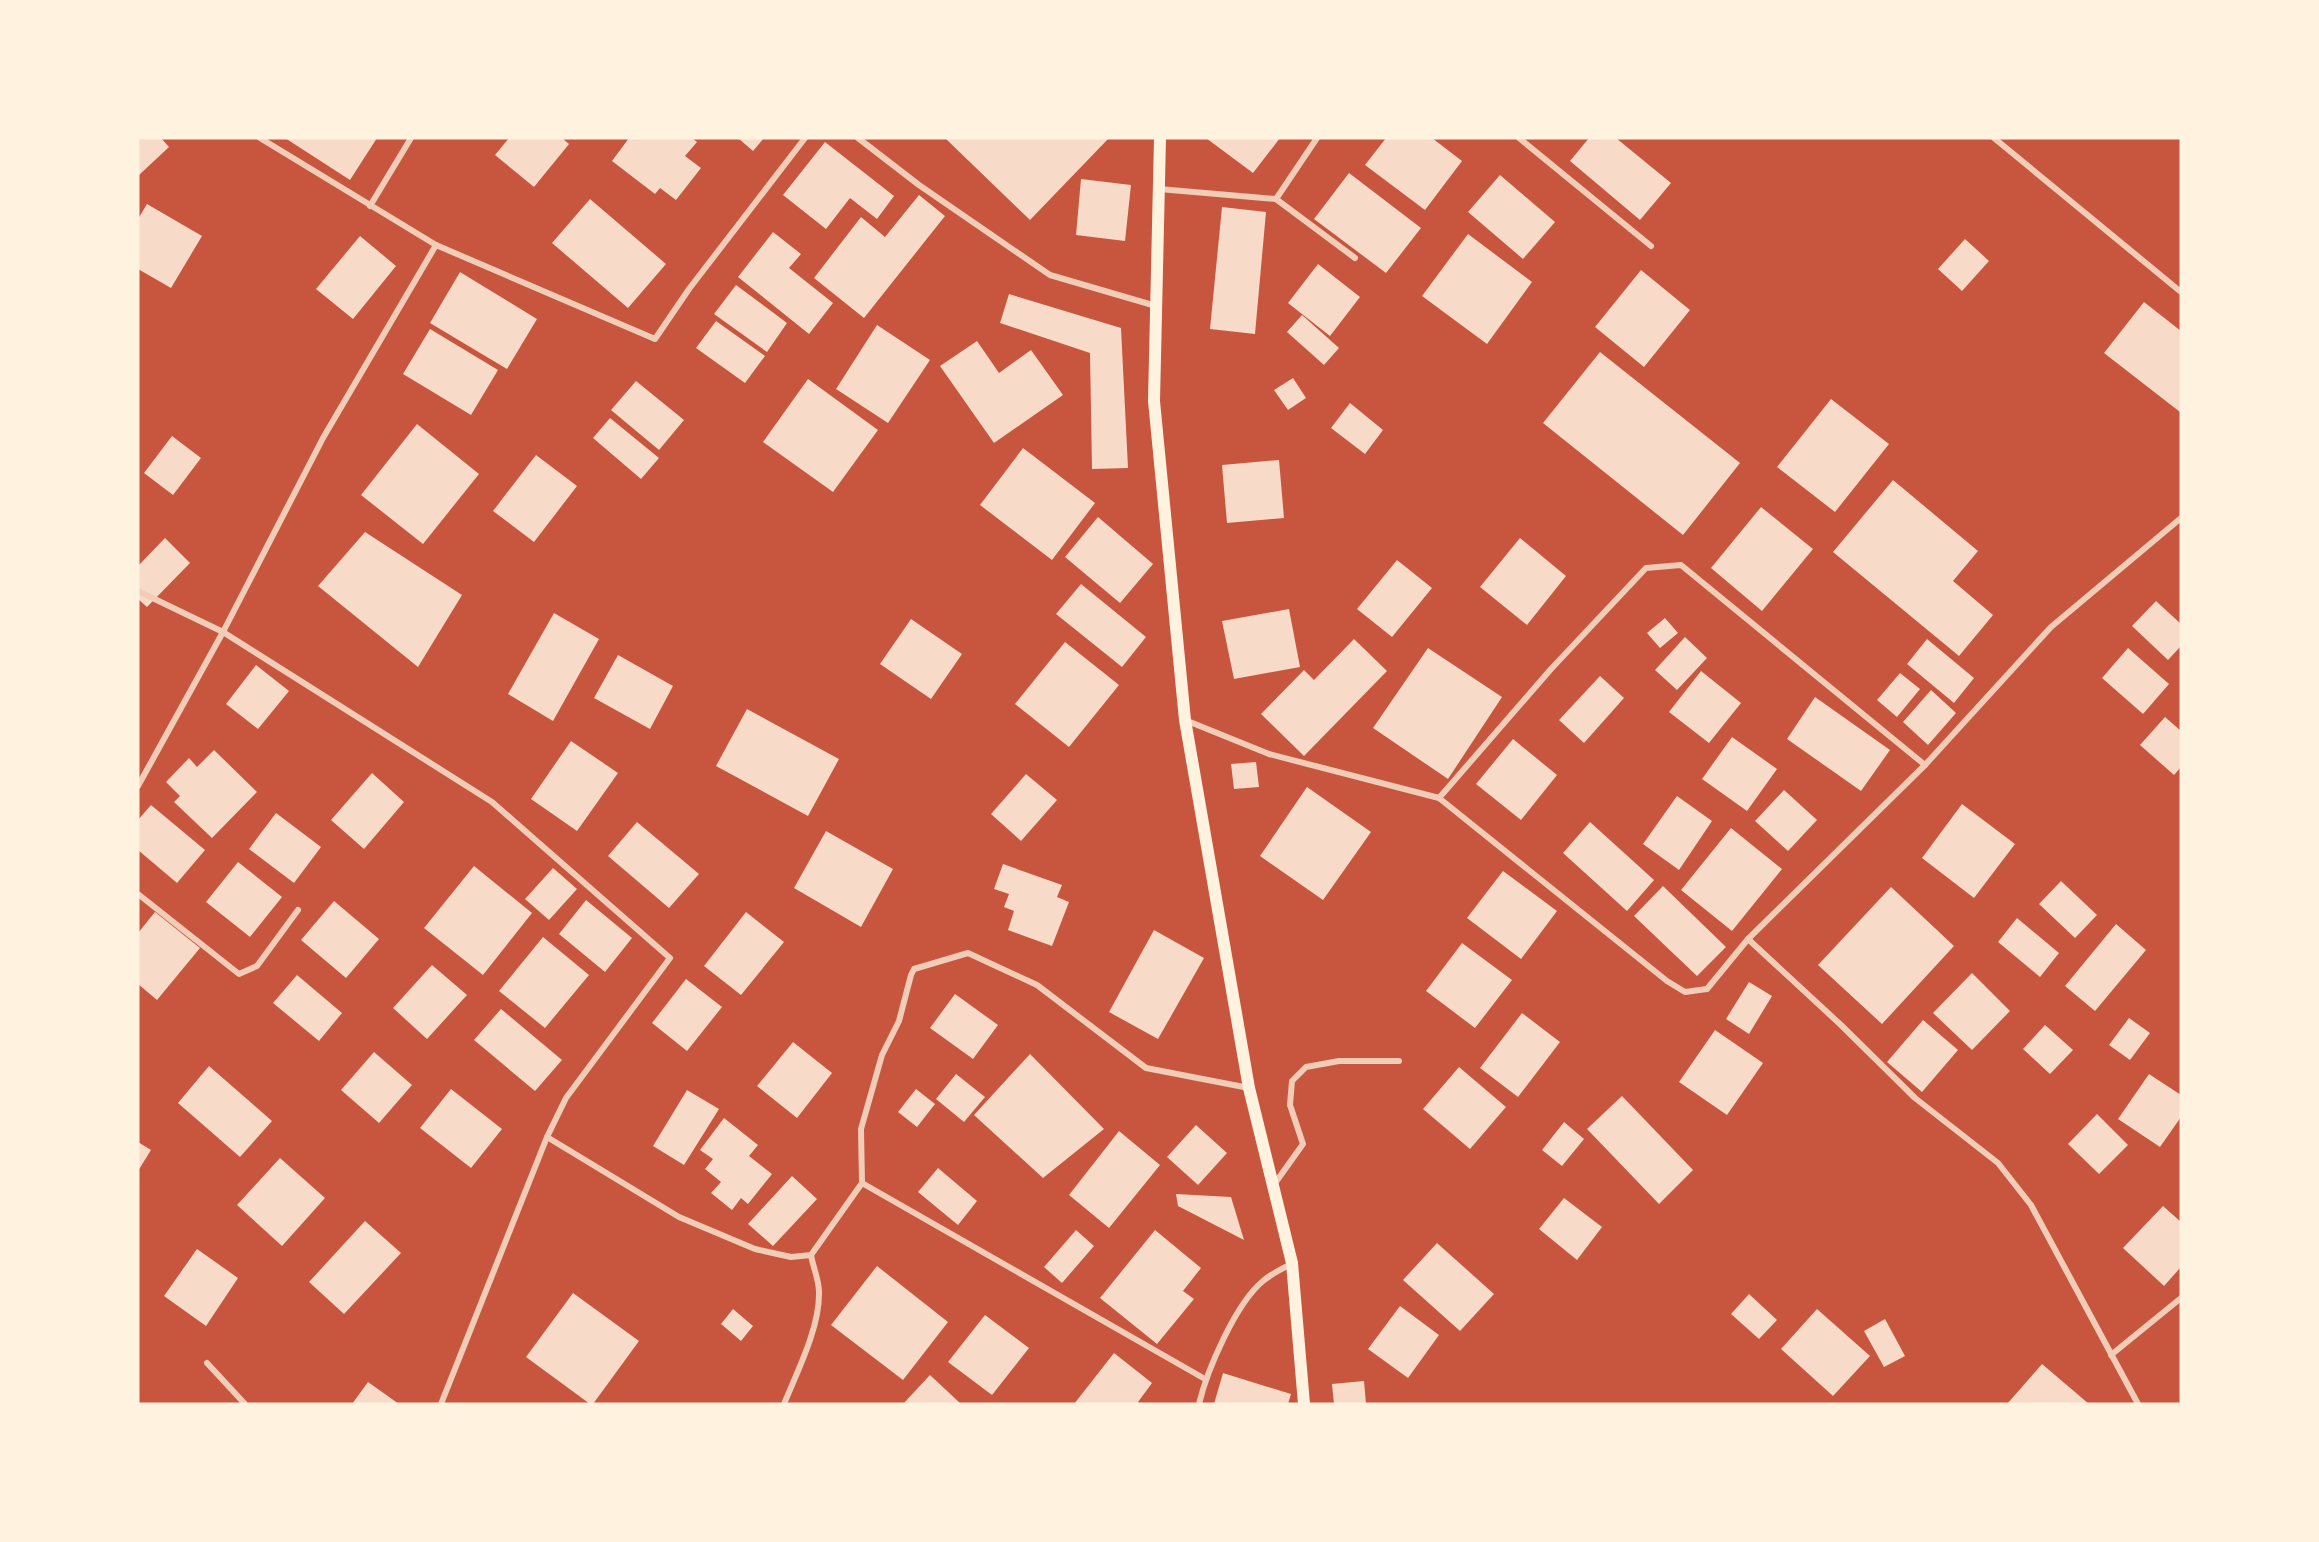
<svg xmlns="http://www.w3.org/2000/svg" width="2319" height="1542" font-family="'Source Sans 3',sans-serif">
	<rect width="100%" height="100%" fill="#c8553d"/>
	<g fill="#f7dbc8">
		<path d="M138,138H161L169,147L138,176Z"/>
		<path d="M285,138H377L350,180Z"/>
		<path d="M509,138H562L569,144L534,187L495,155Z"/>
		<path d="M629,138H692L697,142L685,156L701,168L676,200L660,188L655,194L612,161Z"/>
		<path d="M738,138H764L753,151Z"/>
		<path d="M945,138H1109L1030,220Z"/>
		<path d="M1206,138H1280L1253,173Z"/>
		<path d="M1386,138H1432L1462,161L1425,210L1365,165Z"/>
		<path d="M1589,138H1616L1671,183L1640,220L1570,161Z"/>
		<path d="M825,142L894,196L877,219L850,198L826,229L783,195Z"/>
		<path d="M1349,173L1421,228L1386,273L1314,219Z"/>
		<path d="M1500,175L1555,222L1523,259L1468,212Z"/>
		<path d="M1081,179L1131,185L1125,241L1076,235Z"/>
		<path d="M919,195L945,216L864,318L814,278L861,217L885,237Z"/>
		<path d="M590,199L666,264L628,308L552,243Z"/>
		<path d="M147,204L202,236L171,288L138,269V219Z"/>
		<path d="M1222,207L1266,212L1255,334L1210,329Z"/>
		<path d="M773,232L801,254L789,268L833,303L809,334L738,277Z"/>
		<path d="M1468,234L1532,282L1487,344L1422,296Z"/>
		<path d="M360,236L396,266L353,319L316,289Z"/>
		<path d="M1965,239L1989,261L1962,291L1938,269Z"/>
		<path d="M1318,264L1360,297L1330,336L1288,303Z"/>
		<path d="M1641,270L1690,310L1644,367L1595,327Z"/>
		<path d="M460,272L537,319L507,369L430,323Z"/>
		<path d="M736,285L787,323L767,352L714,314Z"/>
		<path d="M1009,294L1121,328L1128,468L1092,469L1090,353L1000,323Z"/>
		<path d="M2144,302L2181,331L2180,412L2104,353Z"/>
		<path d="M1302,315L1339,348L1324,365L1287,332Z"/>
		<path d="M716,321L765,356L745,383L696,348Z"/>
		<path d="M877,325L930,360L888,423L836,389Z"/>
		<path d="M430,329L498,370L471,415L403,374Z"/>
		<path d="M977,341L999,373L1031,350L1063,395L994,443L940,366Z"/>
		<path d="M1600,352L1740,463L1683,535L1543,423Z"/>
		<path d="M1293,378L1306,398L1288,410L1274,390Z"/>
		<path d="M808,379L878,430L833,492L763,442Z"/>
		<path d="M636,381L684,420L659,450L611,410Z"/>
		<path d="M1831,399L1889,444L1835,512L1777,467Z"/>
		<path d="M1350,403L1383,430L1365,454L1331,428Z"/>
		<path d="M610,418L659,458L641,479L593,438Z"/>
		<path d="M417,424L479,474L423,544L361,495Z"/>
		<path d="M172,436L201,458L173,495L144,473Z"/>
		<path d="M1023,448L1095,503L1052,560L980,505Z"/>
		<path d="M536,455L577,486L534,542L493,511Z"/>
		<path d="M1279,460L1284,518L1227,523L1222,465Z"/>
		<path d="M1893,480L1978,551L1953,581L1993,615L1959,656L1833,552Z"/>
		<path d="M1761,507L1813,549L1762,611L1711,568Z"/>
		<path d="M1098,517L1153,564L1120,603L1065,557Z"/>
		<path d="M365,532L462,595L418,667L318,586Z"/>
		<path d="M165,538L190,563L147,607L138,599V566Z"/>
		<path d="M1520,538L1566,576L1527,625L1480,587Z"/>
		<path d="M1397,560L1432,588L1392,637L1357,609Z"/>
		<path d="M1081,584L1146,637L1122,667L1056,614Z"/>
		<path d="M2156,601L2181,624V646L2168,660L2132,626Z"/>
		<path d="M1289,609L1300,667L1234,679L1222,621Z"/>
		<path d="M554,613L599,639L553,721L508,694Z"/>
		<path d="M1665,618L1678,633L1660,648L1647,633Z"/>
		<path d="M911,619L962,654L931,699L880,664Z"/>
		<path d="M1685,637L1707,658L1677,690L1655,670Z"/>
		<path d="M1354,639L1387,671L1304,756L1261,714L1304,670L1314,680Z"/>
		<path d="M1927,639L1974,678L1954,703L1907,664Z"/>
		<path d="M1065,642L1119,685L1069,747L1015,704Z"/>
		<path d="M1428,648L1502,697L1448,779L1373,728Z"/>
		<path d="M2128,648L2169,684L2143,714L2102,678Z"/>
		<path d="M618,655L673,686L650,729L594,698Z"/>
		<path d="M256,665L289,691L258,729L226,704Z"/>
		<path d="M1701,671L1741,703L1709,743L1669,712Z"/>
		<path d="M1900,673L1920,689L1897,717L1877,700Z"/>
		<path d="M1600,676L1624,698L1584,743L1559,720Z"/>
		<path d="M1931,690L1956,713L1928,745L1903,722Z"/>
		<path d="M1815,697L1890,750L1861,791L1787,739Z"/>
		<path d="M747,709L839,759L808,816L716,766Z"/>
		<path d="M2165,717L2181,731V767L2174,775L2140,745Z"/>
		<path d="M1732,737L1777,769L1747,811L1702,779Z"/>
		<path d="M1513,739L1557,775L1521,820L1476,784Z"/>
		<path d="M571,741L618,773L577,831L531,799Z"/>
		<path d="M214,750L257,792L212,838L174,802L180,796L166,782L189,758L197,767Z"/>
		<path d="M1256,762L1259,787L1234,789L1231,764Z"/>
		<path d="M372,773L404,802L364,849L331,820Z"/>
		<path d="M1026,774L1057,800L1021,841L991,814Z"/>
		<path d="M1307,787L1371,832L1323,900L1260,856Z"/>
		<path d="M1784,790L1817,820L1788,851L1755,821Z"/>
		<path d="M1677,796L1712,821L1679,870L1643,844Z"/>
		<path d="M1962,804L2015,844L1974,898L1922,858Z"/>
		<path d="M151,805L205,850L177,883L138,850V820Z"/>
		<path d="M276,813L321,847L294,883L249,849Z"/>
		<path d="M637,822L699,874L669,908L608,856Z"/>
		<path d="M1590,822L1654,880L1627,911L1563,853Z"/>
		<path d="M1731,828L1782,869L1732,931L1681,890Z"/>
		<path d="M826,831L893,869L861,927L794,888Z"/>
		<path d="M238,862L282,897L250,937L206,902Z"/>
		<path d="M1003,864L1062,885L1057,897L1069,902L1052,946L1008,930L1014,911L1004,907L1009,894L994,889Z"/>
		<path d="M474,866L532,913L483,975L424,928Z"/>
		<path d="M553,868L577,889L549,920L525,899Z"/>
		<path d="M1503,871L1557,911L1521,959L1467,918Z"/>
		<path d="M2061,881L2097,915L2075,938L2039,904Z"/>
		<path d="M1663,886L1726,947L1697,976L1634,916Z"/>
		<path d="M1891,887L1954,946L1882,1024L1818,965Z"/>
		<path d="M586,900L632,938L605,972L559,934Z"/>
		<path d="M334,901L379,939L346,978L301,940Z"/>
		<path d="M155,912L200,948L157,1000L138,984V933Z"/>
		<path d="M746,912L784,942L741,995L704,966Z"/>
		<path d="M2017,918L2059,953L2040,977L1998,942Z"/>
		<path d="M2116,924L2146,950L2095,1011L2065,986Z"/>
		<path d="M1154,930L1204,958L1158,1039L1109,1012Z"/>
		<path d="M543,937L589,975L545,1028L499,991Z"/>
		<path d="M1462,943L1512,980L1475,1028L1426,991Z"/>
		<path d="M432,965L467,995L427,1039L393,1008Z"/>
		<path d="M1972,973L2010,1011L1972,1050L1933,1013Z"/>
		<path d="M297,975L342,1013L319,1041L273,1003Z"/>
		<path d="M686,979L722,1007L687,1051L652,1023Z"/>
		<path d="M1749,982L1772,996L1749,1034L1726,1019Z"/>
		<path d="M955,994L998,1025L973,1059L930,1028Z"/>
		<path d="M501,1009L562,1060L535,1091L474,1040Z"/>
		<path d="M1522,1013L1560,1042L1518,1097L1480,1068Z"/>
		<path d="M2129,1018L2150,1033L2130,1060L2109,1045Z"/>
		<path d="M1923,1020L1958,1050L1922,1092L1887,1062Z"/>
		<path d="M2045,1025L2073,1050L2050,1074L2023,1049Z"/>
		<path d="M1715,1030L1763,1063L1727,1115L1679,1082Z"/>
		<path d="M793,1042L832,1073L797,1118L757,1086Z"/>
		<path d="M374,1052L412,1085L379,1123L341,1090Z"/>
		<path d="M1030,1054L1104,1129L1043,1178L974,1115Z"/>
		<path d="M209,1066L272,1121L240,1157L178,1103Z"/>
		<path d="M1459,1067L1506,1107L1470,1149L1423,1109Z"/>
		<path d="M956,1074L985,1097L964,1122L936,1099Z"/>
		<path d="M2149,1074L2181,1095V1117L2160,1147L2118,1119Z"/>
		<path d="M451,1089L502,1129L471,1168L420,1128Z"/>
		<path d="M916,1089L935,1104L917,1127L898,1112Z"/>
		<path d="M687,1090L719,1109L684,1165L653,1146Z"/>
		<path d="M1622,1096L1693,1170L1659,1204L1587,1129Z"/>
		<path d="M2097,1114L2128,1145L2099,1174L2068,1144Z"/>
		<path d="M724,1118L758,1145L749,1156L772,1174L748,1204L741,1198L732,1210L711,1193L721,1182L705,1169L713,1159L700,1150Z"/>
		<path d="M1564,1122L1584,1139L1562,1166L1542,1150Z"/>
		<path d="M1196,1125L1227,1153L1198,1185L1167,1157Z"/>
		<path d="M1119,1131L1160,1165L1109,1228L1069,1195Z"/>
		<path d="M138,1142L151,1150L138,1171Z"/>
		<path d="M280,1158L325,1198L282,1246L237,1205Z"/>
		<path d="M938,1168L977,1201L958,1225L918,1192Z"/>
		<path d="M792,1176L817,1199L773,1246L748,1224Z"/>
		<path d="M1176,1194L1231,1197L1244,1240L1178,1206Z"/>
		<path d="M1564,1198L1602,1227L1577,1260L1539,1229Z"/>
		<path d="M2163,1206L2181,1222V1267L2164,1286L2123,1248Z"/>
		<path d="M365,1221L401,1253L344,1314L309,1282Z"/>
		<path d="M1076,1230L1094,1246L1062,1283L1044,1267Z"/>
		<path d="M1155,1230L1201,1268L1183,1291L1194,1299L1157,1344L1100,1298Z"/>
		<path d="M1437,1243L1494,1294L1460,1331L1403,1280Z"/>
		<path d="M197,1249L238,1278L206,1326L164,1296Z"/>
		<path d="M877,1266L948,1322L903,1380L831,1325Z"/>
		<path d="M573,1293L639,1341L593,1404H590L526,1357Z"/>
		<path d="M1749,1294L1777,1320L1759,1339L1731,1314Z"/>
		<path d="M1400,1306L1439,1335L1408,1378L1368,1349Z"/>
		<path d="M733,1309L753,1326L741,1341L721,1324Z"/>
		<path d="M1817,1309L1870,1356L1833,1396L1781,1349Z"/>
		<path d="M985,1315L1029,1348L992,1395L948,1362Z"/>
		<path d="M1885,1319L1905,1356L1884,1367L1864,1331Z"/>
		<path d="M1114,1353L1152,1383L1138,1402L1141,1404H1074Z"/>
		<path d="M2042,1364L2089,1404H2007Z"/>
		<path d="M1223,1373L1291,1394L1288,1404H1214Z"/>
		<path d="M930,1375L961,1404H903Z"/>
		<path d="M1364,1381L1366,1404H1334L1332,1384Z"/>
		<path d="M368,1382L399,1404H352Z"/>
	</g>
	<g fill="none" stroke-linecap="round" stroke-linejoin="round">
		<g stroke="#f1ccb7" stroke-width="6">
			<path d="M260,138L436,245"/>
			<path d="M858,138L919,185L1050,275L1156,306"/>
			<path d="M1317,138L1276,199L1355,258"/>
			<path d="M1519,138L1651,246"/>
			<path d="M1994,138L2181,292"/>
			<path d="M1159,189L1276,199"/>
			<path d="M370,206L411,138"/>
			<path d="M138,591L223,632L492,802L670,958L566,1098L547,1137L441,1404"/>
			<path d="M1185,720L1269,754L1439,798L1667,981L1685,992L1707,989L1748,939L1925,765L2051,627L2181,518"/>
			<path d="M138,786L223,632L323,438L436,245L655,339L689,289L805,138"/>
			<path d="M1439,798L1551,669L1646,568L1681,565L1925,765"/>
			<path d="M138,894L239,974L257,966L298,910"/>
			<path d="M1748,939L1841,1025L1915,1098L1998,1163L2031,1205L2138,1404"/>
			<path d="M547,1137L679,1217L755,1249L791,1257L811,1255L862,1183L861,1129L882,1055L899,1021L911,975L914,969L968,953L1037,985L1146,1068L1249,1088"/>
			<path d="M862,1183L1205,1379"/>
			<path d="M1273,1186L1303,1144L1290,1105L1292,1081L1306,1067L1339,1061H1399"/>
			<path d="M2111,1355L2181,1298"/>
			<path d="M207,1363L245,1404"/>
			<path d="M784,1404C797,1372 820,1327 819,1292C819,1280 813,1267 811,1255"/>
			<path d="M1199,1404C1207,1370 1236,1303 1263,1281C1271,1274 1282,1269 1291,1264"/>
		</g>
		<path stroke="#fff3e0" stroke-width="12" d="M1160,138L1154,401L1185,720L1249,1088L1292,1263L1304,1404"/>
	</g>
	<rect width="2319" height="1542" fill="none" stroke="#fff3e0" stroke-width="279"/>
</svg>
